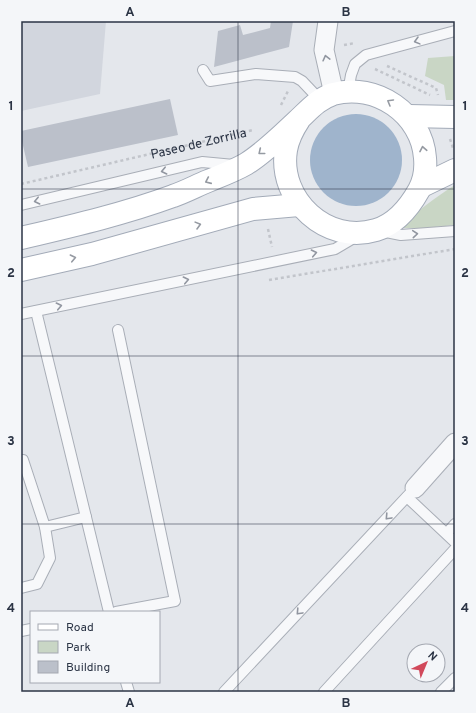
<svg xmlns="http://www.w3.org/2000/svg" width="476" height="713" font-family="Overpass,sans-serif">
	<rect width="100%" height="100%" fill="#e4e7ec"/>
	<path fill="#d2d6de" d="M21,21H106L100,94L21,111Z"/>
	<g fill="#c9d6c5">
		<path d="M455,56V100H446L444,85L425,76L428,58Z"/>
		<path d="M455,185V225L425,228H401C416,211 436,197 455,185Z"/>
	</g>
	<circle fill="#9fb4cc" cx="356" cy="160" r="46"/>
	<g fill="#bbc0ca">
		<path d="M271,21H293L289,47L214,67L218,31L240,25L243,35L270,28Z"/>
		<path d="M170,99L178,135L28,167L21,137V131Z"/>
	</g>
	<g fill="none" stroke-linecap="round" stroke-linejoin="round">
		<g stroke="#a9aeb7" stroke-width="12">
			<g id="service">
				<path d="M203,70L210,81L256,74L295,77L302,81L320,100"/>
				<path d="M348,92L351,75L355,64L366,55L455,31"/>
				<path d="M21,205L202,162L234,165"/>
				<path d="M381,231L401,235L455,231"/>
				<path d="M36,311L109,612"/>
				<path d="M21,314L335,249L357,236"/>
				<path d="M21,460H23L45,527L50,558L37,584L21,588"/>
				<path d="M407,497L455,542"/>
				<path d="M45,527L86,517"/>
				<path d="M447,533L455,524"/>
				<path d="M116,612L175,601L118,330"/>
				<path d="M21,631L31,629"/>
				<path d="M126,682L129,692"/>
				<path d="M224,692L415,488"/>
				<path d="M324,692L455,549"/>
				<path d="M441,692L455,678"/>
			</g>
		</g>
		<g stroke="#a9aeb7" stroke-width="21">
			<g id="minor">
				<path d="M328,21L324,50L334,94"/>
				<path d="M415,488L455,443"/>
			</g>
		</g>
		<g stroke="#a3abb8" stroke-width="24">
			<g id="primary">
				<path d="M409,116L455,117"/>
				<path d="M422,186L455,170"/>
				<path d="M21,238C72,226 124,214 173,196C185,192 196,186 208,181C220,176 234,171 246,164C264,153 281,136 297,121C309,110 318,99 333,94C376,82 422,114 425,158C426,169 424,181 419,190C409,208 396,224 376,230C327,245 278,200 286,150C288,139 293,129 299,120"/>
				<path d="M21,270L92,254L253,209L299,205"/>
			</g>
		</g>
		<g stroke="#c2c5cb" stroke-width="2.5" stroke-dasharray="3 3" stroke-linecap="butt">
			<path d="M344,45L355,43"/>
			<path d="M387,66L436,88L438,95"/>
			<path d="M375,69L430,95"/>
			<path d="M281,105L288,91"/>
			<path d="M450,139L453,148"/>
			<path id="s1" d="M21,184L253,130"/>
			<path d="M268,229L272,247"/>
			<path d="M269,280L455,249"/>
		</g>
		<use href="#service" stroke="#f7f8fa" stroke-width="10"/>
		<use href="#minor" stroke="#f7f8fa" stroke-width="19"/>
		<use href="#primary" stroke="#fff" stroke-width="22"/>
	</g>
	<defs><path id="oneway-chevron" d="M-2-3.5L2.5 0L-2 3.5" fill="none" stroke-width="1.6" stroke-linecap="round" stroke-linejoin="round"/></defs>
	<g stroke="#9196a0">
		<use href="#oneway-chevron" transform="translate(417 41) rotate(165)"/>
		<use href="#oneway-chevron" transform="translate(326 58) rotate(-104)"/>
		<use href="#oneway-chevron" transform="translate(164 171) rotate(167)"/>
		<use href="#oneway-chevron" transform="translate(37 201) rotate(167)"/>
		<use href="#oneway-chevron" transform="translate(415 234) rotate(-5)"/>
		<use href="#oneway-chevron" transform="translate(314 253) rotate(-12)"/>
		<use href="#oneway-chevron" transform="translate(186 280) rotate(-12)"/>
		<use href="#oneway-chevron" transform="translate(59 306) rotate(-12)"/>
		<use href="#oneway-chevron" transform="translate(388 517) rotate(133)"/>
		<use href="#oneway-chevron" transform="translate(299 612) rotate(133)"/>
	</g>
	<g stroke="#959aa2">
		<use href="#oneway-chevron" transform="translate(390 102) rotate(-150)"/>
		<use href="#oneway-chevron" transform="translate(423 149) rotate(-101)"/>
		<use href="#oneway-chevron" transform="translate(261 152) rotate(141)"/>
		<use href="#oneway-chevron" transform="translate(208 181) rotate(156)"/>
		<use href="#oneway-chevron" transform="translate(198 225) rotate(-15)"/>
		<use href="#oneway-chevron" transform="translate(73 258) rotate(-13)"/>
	</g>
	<path fill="none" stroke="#2b3445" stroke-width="1" stroke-opacity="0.55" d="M238,21V692M21,189H455M21,356H455M21,524H455"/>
	<g text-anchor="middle" stroke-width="4" stroke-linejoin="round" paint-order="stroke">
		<g font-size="13" fill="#2b3445" stroke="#f4f6f9">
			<text dy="5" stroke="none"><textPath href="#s1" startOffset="182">Paseo de Zorrilla</textPath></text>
		</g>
	</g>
	<rect width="476" height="713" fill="none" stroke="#f4f6f9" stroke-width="44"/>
	<rect x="30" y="611" width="130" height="72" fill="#f4f6f9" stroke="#a4a8b1"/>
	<rect x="38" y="624" width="20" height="6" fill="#ffffff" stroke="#a4a8b1"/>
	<text x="66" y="631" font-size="12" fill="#2b3445">Road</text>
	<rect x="38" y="641" width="20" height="12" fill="#c9d6c5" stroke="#a4a8b1"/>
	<text x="66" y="651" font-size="12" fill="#2b3445">Park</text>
	<rect x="38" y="661" width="20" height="12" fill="#bbc0ca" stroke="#a4a8b1"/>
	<text x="66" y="671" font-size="12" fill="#2b3445">Building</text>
	<g transform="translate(426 663) rotate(44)"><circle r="19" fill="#f4f6f9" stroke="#a4a8b1"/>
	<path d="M0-3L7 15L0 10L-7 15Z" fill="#d1495b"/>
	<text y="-6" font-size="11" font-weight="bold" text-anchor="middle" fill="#2b3445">N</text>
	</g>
	<rect x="22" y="22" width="432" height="669" fill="none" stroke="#2b3445" stroke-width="1.5"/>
	<g font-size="13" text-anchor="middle" font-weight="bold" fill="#2b3445">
		<text x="130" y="16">A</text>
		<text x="346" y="16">B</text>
		<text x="11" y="110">1</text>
		<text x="465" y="110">1</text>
		<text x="11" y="277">2</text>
		<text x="465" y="277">2</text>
		<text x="11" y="445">3</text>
		<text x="465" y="445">3</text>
		<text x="11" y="612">4</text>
		<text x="465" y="612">4</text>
		<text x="130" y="707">A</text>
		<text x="346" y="707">B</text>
	</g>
</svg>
